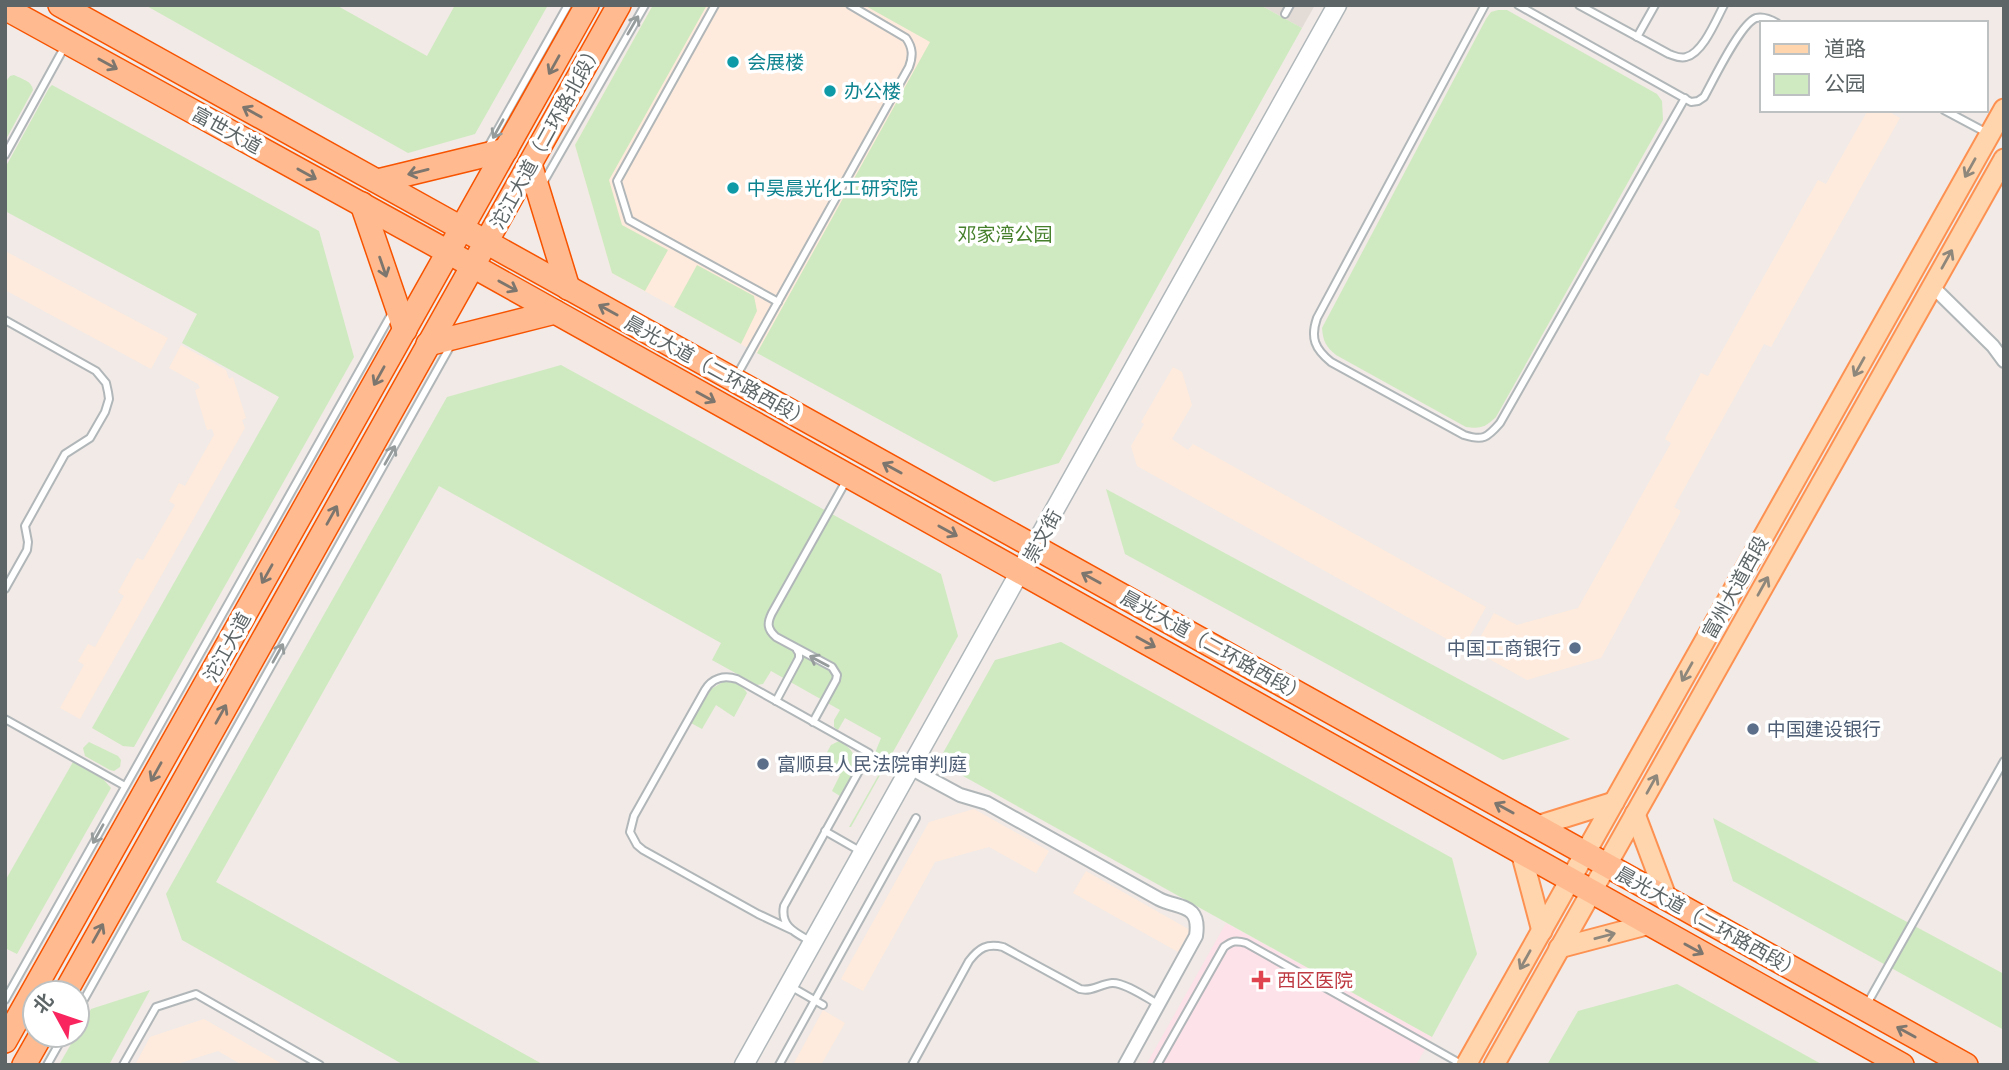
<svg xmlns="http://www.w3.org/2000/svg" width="2009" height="1070" font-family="'Golos Text','Noto Sans SC',sans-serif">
	<rect width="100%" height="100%" fill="#f1eae6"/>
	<g fill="#ffebdd">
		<path d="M653,5H864L931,42L757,353L612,273L575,145Z"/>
		<path d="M1868,110H1886L1900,118L1771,347L1764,344L1674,507L1681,511L1601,658L1527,680L1473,650L1494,613L1517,625L1578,608L1671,443L1665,439L1701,373L1708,376L1818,180L1826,184Z"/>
		<path d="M5,251L168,338L151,369L5,290Z"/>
		<path d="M181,345L226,370L229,379L233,377L246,418L242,420L245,428L80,719L60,708L84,665L78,661L88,644L95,647L124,596L118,592L137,558L143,560L175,505L169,501L179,483L185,486L214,435L212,429L207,430L195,390L200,388L198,384L169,368Z"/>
		<path d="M1173,367L1182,372L1192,405L1172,439L1188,450L1193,444L1486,607L1463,648L1137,466L1131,446L1144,424L1141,422Z"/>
		<path d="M974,809L1049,851L1036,873L989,847L935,862L863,991L841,979L929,822Z"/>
		<path d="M1086,871L1190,930L1178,952L1073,893Z"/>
		<path d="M823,1010L845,1023L821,1065H793Z"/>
		<path d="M204,1019L284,1065H242L218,1051L174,1065H135L150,1037Z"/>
	</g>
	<path fill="#e3dbd6" d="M1260,5H1315L1302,28Z"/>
	<path fill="#fee2e9" d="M1226,923L1432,1037L1416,1065H1146Z"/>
	<g fill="#cfeac0">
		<path d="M145,5H336L427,56L455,5H548L475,134L408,153Z"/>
		<path d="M653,5H707L609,180L622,225L668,250L645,291L612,273L575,145Z"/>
		<path d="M864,5H1260L1302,28L1059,463L994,482L757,353L930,42Z"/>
		<path d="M1498,10H1507L1657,94L1662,101L1663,120L1496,417C1485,427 1482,429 1466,427L1336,355C1326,347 1323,341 1322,328L1486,19L1491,12Z"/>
		<path d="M14,75C22,79 32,81 33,90L5,141V83L10,76Z"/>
		<path d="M52,85L319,231L354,357L134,747L123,746L92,728L279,397L182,343L197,314L5,211V168L49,88Z"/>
		<path d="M697,265L754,296L757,311L741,344L674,307Z"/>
		<path d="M561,365L941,574L958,636L851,827H849L887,760L875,753L881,738L845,718L838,730L834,727V720L840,710L771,671L763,684L757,685L712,660L721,643L439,486L216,882L544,1065H404L182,940L166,894L447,397Z"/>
		<path d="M1106,489L1570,739L1503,760L1125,554Z"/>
		<path d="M1061,642L1452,858L1477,954L1432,1037L938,762L995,660Z"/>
		<path d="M723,682C732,681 742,684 747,693L734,717L716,705L702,729L691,723L711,689Z"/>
		<path d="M839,741C867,756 852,775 840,796L832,791L840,775L820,765L831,745Z"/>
		<path d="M89,742L118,756L121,760L120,767L114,771L110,770L85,756L83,748Z"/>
		<path d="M73,762L103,779L111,788L17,954L5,948V881Z"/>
		<path d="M1713,818L2004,974V1030L1733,881Z"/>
		<path d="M1677,984L1823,1065H1547L1578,1011Z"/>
		<path d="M150,990L109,1065H59L91,1009Z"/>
	</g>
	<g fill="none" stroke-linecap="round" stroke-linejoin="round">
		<g stroke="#b1b7b9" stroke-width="10">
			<g id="lane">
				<path d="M715,5L617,181L629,220L778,302"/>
				<path d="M1485,5L1317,318C1310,338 1315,349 1331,362L1464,435C1483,441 1487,438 1500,423L1685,98"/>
				<path d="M1518,5L1691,102L1698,101L1704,97C1713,81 1740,24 1756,18C1763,16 1770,19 1777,23"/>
				<path d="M1579,5L1669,54C1675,56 1680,59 1686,57C1703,53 1716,20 1724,5"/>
				<path d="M1285,14L1290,5"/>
				<path d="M1637,37L1655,5"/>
				<path d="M1944,110L1989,134"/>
				<path d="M488,147L568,5"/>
				<path d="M5,155L65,46"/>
				<path d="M543,183L645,5"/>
				<path d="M5,320L96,371L106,383L108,392L109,399L105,412L90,438L65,454L25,526L28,542L27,550L5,589"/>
				<path d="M737,375L909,67C913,56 913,48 906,38L850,5"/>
				<path d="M776,701L799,658V653L797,650"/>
				<path d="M5,719L125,786"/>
				<path d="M813,722L836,680L837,675L832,667L776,637C767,629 767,623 772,613L846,481"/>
				<path d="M825,831L860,851"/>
				<path d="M792,930L758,914L643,850L637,845L630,832L634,816L705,690C712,678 724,675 737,679L869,753L784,906C780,927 796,933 812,942"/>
				<path d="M790,986L823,1005"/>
				<path d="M5,1000L392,313"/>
				<path d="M1867,1004L2004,761"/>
				<path d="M77,1012L451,345"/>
				<path d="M47,1065L64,1035"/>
				<path d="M123,1065L156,1007L196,994L320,1065"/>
				<path d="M779,1065L916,818"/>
				<path d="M912,1065L969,961C979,948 987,943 1003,947L1080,989C1092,992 1100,984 1112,983C1124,982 1147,998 1158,1004"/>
				<path d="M1157,1065L1224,947C1232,941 1236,940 1246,943L1463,1065"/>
			</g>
		</g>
		<g stroke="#b1b7b9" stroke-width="16">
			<g id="street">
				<path d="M1932,286L1993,346L2004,361"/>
				<path d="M910,768L960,795L987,803L1159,899C1179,909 1201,903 1196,936L1125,1065"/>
			</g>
		</g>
		<g stroke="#b0b7ba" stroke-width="21">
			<path id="secondary" d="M744,1065L1337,5"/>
		</g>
		<g stroke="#fd9152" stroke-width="23">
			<g id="primary">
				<path d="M1635,814L1667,899"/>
				<path d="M1537,826L1614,802"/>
				<path d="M1521,852L1542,931"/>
				<path d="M1559,948L1650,924"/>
				<path d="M1466,1065L2004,109"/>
				<path d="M1494,1065L2004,159"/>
			</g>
		</g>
		<g stroke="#f75300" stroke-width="26">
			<g id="highway">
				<path d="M60,5L1966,1065"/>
				<path d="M5,8L448,252L1902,1065"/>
				<path d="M530,164L568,288"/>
				<path d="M378,181L506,150"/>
				<path d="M362,204L405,330"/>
				<path d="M428,344L555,312"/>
				<path d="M65,993L619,5"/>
				<path d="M5,1041L587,5"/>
				<path d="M24,1065L41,1035"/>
			</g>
		</g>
		<use href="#lane" stroke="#fff" stroke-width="6"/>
		<use href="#street" stroke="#fff" stroke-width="12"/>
		<use href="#secondary" stroke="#fff" stroke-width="18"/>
		<use href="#primary" stroke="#ffd5ad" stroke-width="19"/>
		<use href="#highway" stroke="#ffbb8f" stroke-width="23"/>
	</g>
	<defs><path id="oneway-shaft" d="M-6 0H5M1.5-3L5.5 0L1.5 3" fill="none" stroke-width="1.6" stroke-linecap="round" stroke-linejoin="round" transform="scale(1.75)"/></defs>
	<g stroke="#969b9c">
		<use href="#oneway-shaft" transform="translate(633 25) rotate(-60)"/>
		<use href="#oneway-shaft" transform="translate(498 129) rotate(119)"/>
		<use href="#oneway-shaft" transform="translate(390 455) rotate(-61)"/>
		<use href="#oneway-shaft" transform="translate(278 653) rotate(-61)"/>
		<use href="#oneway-shaft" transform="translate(819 661) rotate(-152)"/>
		<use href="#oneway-shaft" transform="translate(98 834) rotate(119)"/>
	</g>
	<g stroke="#7d766f">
		<use href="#oneway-shaft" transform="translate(108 64) rotate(29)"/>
		<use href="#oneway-shaft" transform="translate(554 65) rotate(119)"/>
		<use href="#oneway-shaft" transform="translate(252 112) rotate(-151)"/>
		<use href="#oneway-shaft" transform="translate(418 172) rotate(166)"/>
		<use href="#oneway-shaft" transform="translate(307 174) rotate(29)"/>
		<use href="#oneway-shaft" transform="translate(383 267) rotate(71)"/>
		<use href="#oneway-shaft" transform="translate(508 286) rotate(29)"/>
		<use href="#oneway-shaft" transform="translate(608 310) rotate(-151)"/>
		<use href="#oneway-shaft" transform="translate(379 376) rotate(119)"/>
		<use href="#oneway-shaft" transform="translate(706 397) rotate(29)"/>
		<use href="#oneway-shaft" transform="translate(892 468) rotate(-151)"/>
		<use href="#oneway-shaft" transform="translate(332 515) rotate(-61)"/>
		<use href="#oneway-shaft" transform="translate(948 531) rotate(29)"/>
		<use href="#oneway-shaft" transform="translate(267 574) rotate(119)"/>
		<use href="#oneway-shaft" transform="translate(1091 578) rotate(-151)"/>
		<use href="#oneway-shaft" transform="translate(1146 642) rotate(29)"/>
		<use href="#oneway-shaft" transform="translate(221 714) rotate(-61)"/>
		<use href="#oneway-shaft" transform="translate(156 772) rotate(119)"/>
		<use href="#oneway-shaft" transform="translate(1504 808) rotate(-151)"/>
		<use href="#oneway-shaft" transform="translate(98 933) rotate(-61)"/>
		<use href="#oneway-shaft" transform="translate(1694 949) rotate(29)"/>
		<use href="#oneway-shaft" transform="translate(1906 1032) rotate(-151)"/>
	</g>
	<g stroke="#8e877c">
		<use href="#oneway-shaft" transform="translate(1970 168) rotate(119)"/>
		<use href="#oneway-shaft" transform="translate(1947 259) rotate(-61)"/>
		<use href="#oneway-shaft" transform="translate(1859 367) rotate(119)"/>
		<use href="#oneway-shaft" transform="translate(1763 586) rotate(-61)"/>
		<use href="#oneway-shaft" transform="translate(1687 672) rotate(119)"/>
		<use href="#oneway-shaft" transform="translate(1652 784) rotate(-61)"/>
		<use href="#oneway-shaft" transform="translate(1605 936) rotate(-15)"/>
		<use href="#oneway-shaft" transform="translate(1525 960) rotate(119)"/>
	</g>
	<g fill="#0f9aa8" stroke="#fff" stroke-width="2.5">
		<circle cx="733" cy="62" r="7"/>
		<circle cx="830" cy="91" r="7"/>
		<circle cx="733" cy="188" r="7"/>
	</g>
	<g fill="#5c6f8a" stroke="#fff" stroke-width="2.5">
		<circle cx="1575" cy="648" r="7"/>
		<circle cx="1753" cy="729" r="7"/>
		<circle cx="763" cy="764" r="7"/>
	</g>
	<path fill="#e0444e" stroke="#fff" stroke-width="2.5" d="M1257.5 969.5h7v7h7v7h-7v7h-7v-7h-7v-7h7z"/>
	<g text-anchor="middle" stroke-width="7" stroke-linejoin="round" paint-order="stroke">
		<g font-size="19" fill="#0d838f" stroke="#fff" text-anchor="start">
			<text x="747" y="69">会展楼</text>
			<text x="844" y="98">办公楼</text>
			<text x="747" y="195">中昊晨光化工研究院</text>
		</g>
		<g font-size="19" fill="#5d6567" stroke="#fff">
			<text transform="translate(227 130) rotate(29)" y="7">富世大道</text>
			<text transform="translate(546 136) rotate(-61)" y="7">沱江大道（二环路北段）</text>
			<text transform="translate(718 371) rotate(29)" y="7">晨光大道（二环路西段）</text>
			<text transform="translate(1042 536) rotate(-61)" y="7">崇文街</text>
			<text transform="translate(1735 587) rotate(-61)" y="7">富州大道西段</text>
			<text transform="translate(1214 646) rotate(29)" y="7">晨光大道（二环路西段）</text>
			<text transform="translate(227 647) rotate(-61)" y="7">沱江大道</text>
			<text transform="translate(1709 922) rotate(29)" y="7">晨光大道（二环路西段）</text>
		</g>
		<g font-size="19" fill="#46802c" stroke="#fff">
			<text x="1005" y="241">邓家湾公园</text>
		</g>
		<g font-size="19" fill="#4e5e75" stroke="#fff" text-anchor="start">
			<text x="1561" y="655" text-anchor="end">中国工商银行</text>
			<text x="1767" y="736">中国建设银行</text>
			<text x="777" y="771">富顺县人民法院审判庭</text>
		</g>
		<g font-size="19" fill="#be3a42" stroke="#fff" text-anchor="start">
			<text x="1277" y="987">西区医院</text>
		</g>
	</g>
	<rect width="2009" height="1070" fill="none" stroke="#5d6567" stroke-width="14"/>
	<rect x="1760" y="21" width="228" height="91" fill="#ffffff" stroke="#bec1c2" stroke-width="2"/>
	<rect x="1774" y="44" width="35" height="10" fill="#ffd5ad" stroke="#bec1c2" stroke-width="2"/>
	<text x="1824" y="56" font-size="21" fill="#5d6567">道路</text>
	<rect x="1774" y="74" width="35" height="21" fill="#cfeac0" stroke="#bec1c2" stroke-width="2"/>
	<text x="1824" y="91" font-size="21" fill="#5d6567">公园</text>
	<g transform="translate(56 1014) rotate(310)"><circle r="33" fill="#ffffff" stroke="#bec1c2" stroke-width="2"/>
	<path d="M0-5L12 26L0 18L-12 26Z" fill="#f8255e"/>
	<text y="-10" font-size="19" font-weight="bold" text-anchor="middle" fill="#5d6567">北</text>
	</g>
</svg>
